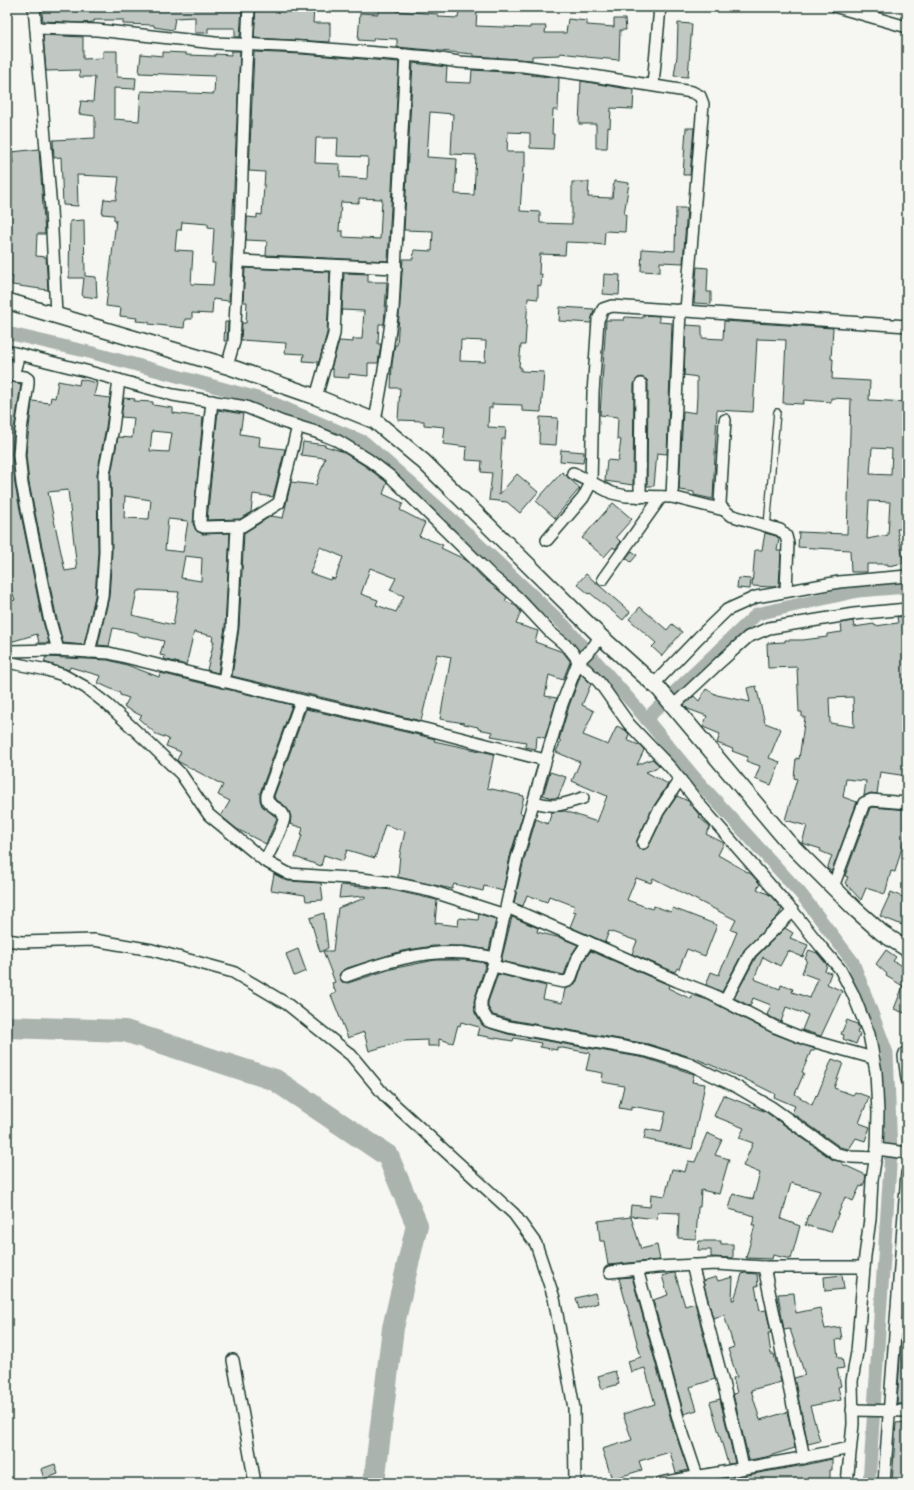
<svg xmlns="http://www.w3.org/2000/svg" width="914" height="1490" font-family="Itim,sans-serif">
	<rect width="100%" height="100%" fill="#f6f6f2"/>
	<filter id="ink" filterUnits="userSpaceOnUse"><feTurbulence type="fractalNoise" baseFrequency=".025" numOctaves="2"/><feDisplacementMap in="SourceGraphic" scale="8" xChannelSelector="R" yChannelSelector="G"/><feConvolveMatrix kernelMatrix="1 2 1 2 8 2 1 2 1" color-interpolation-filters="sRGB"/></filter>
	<g filter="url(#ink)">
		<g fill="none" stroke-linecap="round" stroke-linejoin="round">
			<g stroke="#aab3ae" stroke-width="13">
				<path d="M7,333L93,353L268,401L364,442L457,524L565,626L637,708L695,778L801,894L853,962L887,1053L891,1152L869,1483"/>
				<path d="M646,719L757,614L858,591L907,587"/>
			</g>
			<path stroke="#aab3ae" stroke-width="22" d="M7,1027L125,1031L275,1080L388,1156L417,1225L393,1328L374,1483"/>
		</g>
		<g fill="#c1c8c3" stroke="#1f3d34" fill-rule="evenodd">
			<path d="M41,7H242L240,37H235V28H208V33H195V17L175,18L173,30L154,27V25L123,24V20H94V22L83,23L43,21Z"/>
			<path d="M256,7H273V11H299V7H314L313,23H330V42L254,38Z"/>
			<path d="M379,7H396V11L438,14V17L458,18L459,10L477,11L476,26L530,28V26H546L545,33H566L568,19L587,21V25L614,27V19H625L626,30H620L619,60L586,57V56L560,53V55L532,56V60L473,56V54L397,47V39L374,38L373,41L358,40L360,13L378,14Z"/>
			<path d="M678,23L692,24L688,77L674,76L677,56Z"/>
			<path d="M43,35L83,37V59L103,58V51H117V77L136,78L135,89L114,88V119L139,121L141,91L214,94L215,76L139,73L141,54L163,56V52L186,53V55L215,56V54L231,55V51H240L229,301L213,299L212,314L192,313V319H185L184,328L149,324V322L136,321L137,318L120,316L121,308L106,306L116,220H114V215L102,214L104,199L116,200L119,177L77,175L78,206L63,205L61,157L54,158L53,140L95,138V116L79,114L81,101L93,102L95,77H80L79,70L46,71ZM182,222L208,224V227L214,228L212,263H215L213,285L191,284L193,251L175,250L177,230H181Z"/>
			<path d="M254,52L302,54L399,62L388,261L266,255L267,241L246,240L247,217L257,218V214L262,215L265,172L249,171ZM316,138H338L337,156L368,157L367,179L340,177V164L315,163ZM359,198L382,199L380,239L343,237V231H339L341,202L359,203Z"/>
			<path d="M413,63L447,67L446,82L471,83L472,70L522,73L532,74L531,75L559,78L558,110H553L552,134H554L553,149L530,148V133L508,132L507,152H525V167H523L520,211L540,212V223L572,224V182H589L588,197L612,198L614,181L629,183L624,214H626L625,232L605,231L604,245L594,244V243L566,242L565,255L540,254L539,274H542L541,286L538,285V299L528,298L525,345H521L519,367H521V371L544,372L541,412L522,411V405L492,404V408H489L488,427L506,428L505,439H502L499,495L517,474L538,492L520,513L507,502L489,500L492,473L481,472L482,461L466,460L467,447L443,444L445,427L424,425V421L398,420L400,388H391L392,364L395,345H397L403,259H413L414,250L432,251L433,231L404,230ZM430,112L453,114L451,154L476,155L474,195L455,194L457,159L427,157ZM461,340L486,341L485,362L460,361Z"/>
			<path d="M581,81L634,90L633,109L611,108L610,128L608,127L607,148H596V124H579Z"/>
			<path d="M686,128H694L690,175H683Z"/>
			<path d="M39,149L45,234H37L36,256L46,257L48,290L12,285L13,277L7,276V163H13L12,152Z"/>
			<path d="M676,208H687L683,263L660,262V272L641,271L642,249L675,251Z"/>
			<path d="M84,220L85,276L96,277L97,298L82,296L84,278H69L70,221Z"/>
			<path d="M697,267L708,268L707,292H711V304L694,303Z"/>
			<path d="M245,268L330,272L327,333L318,365V362L303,361L304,354L285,353L286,343L241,340L242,323H246L247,302H243Z"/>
			<path d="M344,273L368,274V282H387L384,324H379L378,344H381L378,363H368V376L349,374V378L333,377V369H331L339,341L353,342V339H362L364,311L342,310Z"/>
			<path d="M604,274L620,275L619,295L603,294Z"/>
			<path d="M560,307L594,309L591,323L559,321Z"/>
			<path d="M643,315L659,316V322L672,323L667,454L657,453L654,486H647L648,384L647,380L641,377L638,378L634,384L633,485L605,481L607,460L618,461L621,440L617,439L618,417L600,415L606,320H624L625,317L643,318Z"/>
			<path d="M724,321L833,328L831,359H833L832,379L870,381L869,400L907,402V529H897L904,563L888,566V564H867V572H851L850,550L798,547L799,532L847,534L851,399L831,398V402L804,400L803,404L783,403L786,340L757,339L753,412L717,410L713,499L694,495V492L679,490L683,411L696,413L697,396V377L684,375L686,325L702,326V338L723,339ZM872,448L892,449L891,475L870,474ZM869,501L890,502L888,535L867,539Z"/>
			<path d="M225,322H228L227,341H224Z"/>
			<path d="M7,372L11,382L21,384L14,429L12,454L15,485L42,618L49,643H39L37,634L7,643V602L15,600L7,577Z"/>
			<path d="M80,379L97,383L94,396L110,398L106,427L97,474L98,552L95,596L84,645L63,643L56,615L29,483L26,455L32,401L50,403L51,397L55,398L58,381L79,385ZM68,490L77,569L65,571L48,492Z"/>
			<path d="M124,398L135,399L134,401L153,402V405L173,408V413L203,417L193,524L196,530L202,534L230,533L225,627L218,673L207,670L214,641H212L213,636L194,632L186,665L164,659L165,656L160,655L164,641L138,635V633L113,628L109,646L98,645L109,597L112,552L111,475L118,437L132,438L134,418L121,417ZM152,431L172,433L169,452L150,451ZM125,496L151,500L149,519L124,518ZM168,519L188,521L183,552L165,550ZM185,556L202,558L201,581L181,578ZM140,590L179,592L173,625L132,615L137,591H140Z"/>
			<path d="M218,410L243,414L240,434L260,437L259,446L285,449L273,497L253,494L251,512L240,519L207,520Z"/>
			<path d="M540,417L558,418L556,445L539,444Z"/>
			<path d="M303,442L325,445V446L341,451L365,466L385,481L387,483L383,494L403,503L400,510L425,523L419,536L443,545L441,548L466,560L481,576L507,597L505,601L516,606L521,612L516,624L538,631L535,642L563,652L570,661V662L563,680L549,675L545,696L557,698L545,738L537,736L536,749L525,747L526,742L491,736L493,732L478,729V727L464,724V723L440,719L451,657L437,654L421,721L232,676L239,628L244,533L271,516L283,518L291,482L316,485L325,458L301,455ZM320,547L343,557L335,579L331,578L330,580L310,573ZM370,568L396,578L390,590L404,596L396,612L376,605L378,600L361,594Z"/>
			<path d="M561,450L584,452L583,463L560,461Z"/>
			<path d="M562,472L580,488L555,518L536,501Z"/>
			<path d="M613,503L632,519L616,537L621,542L615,549L613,547L604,557L582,538Z"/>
			<path d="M765,533L776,536L779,539L777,551H781L779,586L773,587L752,586L755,550H762Z"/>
			<path d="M632,551L637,555L631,562L626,558Z"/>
			<path d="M586,574L630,612L623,620L590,593L589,594L577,584Z"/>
			<path d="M738,578L751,579L750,589L737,588Z"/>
			<path d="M640,607L667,630L672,624L682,632L662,656L652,647L656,643L629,619Z"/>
			<path d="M907,616V776L880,772L877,794L871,793L864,796L866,781L846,779L843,797L857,802L832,871L827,869L832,856L820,851L821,849L802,843L807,826L785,820L797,779L794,778L796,758L799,759L805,717H802V712H799L797,667L768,668L767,643L785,642V640H803L827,637V634L842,632L841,623L853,621L854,627L874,624L875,626L898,623L897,617ZM853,697L854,727L830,723L829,698Z"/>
			<path d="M46,657L108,660L127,665L159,677L160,673L292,705L260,793V800L262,806L277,818L266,844L237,829L221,816L230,801L218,795L223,785L179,762L177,760L181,752L166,746L169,739L154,733V732L139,719L142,716L124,707L129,698L120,695V693L98,683L101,676L70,667L69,670L44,662Z"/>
			<path d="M581,674L591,684L582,705L594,711L583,735L608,745L617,726L625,730L629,734L627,740L641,746L644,750L637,765L652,759L660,766L646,772L668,784L652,809L637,840V847L643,850L649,846L664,815L677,796L688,801L690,803L689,805L692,806L700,816L699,817L710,827L706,834L724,843L718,855L751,874L760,884L757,889L770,895L782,909L778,916L744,950L722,992L706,985L711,972L719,975L723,964H724L737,932L731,930L736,920L653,878L651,883L636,878L627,900L652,909L654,906L671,912L673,908L717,925L705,956L687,949L679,969L677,968L675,972L632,954L637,941L609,931L605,942L570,927L576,912L573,911L575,906L549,896L547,902L527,895L523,906L514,903L524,860L536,819L548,824L552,812L565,811L597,822L607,796L572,781L580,762L556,752L561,741L559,740L569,706Z"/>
			<path d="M756,686L765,723L781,729L769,758L780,762L771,785L755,779L760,766L746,761L748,757L732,751L733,749L717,743L720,734L703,727L707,716L688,709L684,705L694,696L699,701L706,689L717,695L750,702L747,688Z"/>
			<path d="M306,709L423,736L435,739L434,741L494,754L487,788L524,796L520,813L523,814L510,856L503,891L484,886L483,891L454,884L452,889L398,877L400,854L405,831L385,825L375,858L347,850L343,861L324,855L321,866L295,857L302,835H301L303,828L290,824L291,817L289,811L284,805L275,799L274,796Z"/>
			<path d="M550,772L566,777L558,798H552L543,795Z"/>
			<path d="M872,807L907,810V829L895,872L891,871L885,894L866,888L861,900L845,883L848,877L845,876L870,808Z"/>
			<path d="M274,874L288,881L321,883L323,900L306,901L305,895L271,890Z"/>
			<path d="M341,885L392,890L437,900L435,923L458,926L459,918L478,920L479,914L496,919L489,950L466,946H433L402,951L344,969L339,975L342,982L348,983L391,969L435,960H465L486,963L474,1001L475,1013L482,1025L486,1027L508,1034L645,1058L694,1074L692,1082L705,1084L692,1149L644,1139L646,1129L661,1132L666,1112L631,1106V1110L619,1108L624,1086L602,1082L603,1073L586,1070L590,1053L557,1047V1050L540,1047L541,1043L514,1038L513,1041L477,1035L479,1027L461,1022L460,1026L458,1025L453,1043L439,1039V1046H428V1040L404,1041L369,1051L364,1032L348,1038L331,995L336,993L332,983L335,982L323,951H333L338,908L365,898V896L339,898Z"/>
			<path d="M891,892L905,898L904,900L907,901V927L880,916Z"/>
			<path d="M324,913L328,948L320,952L310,918Z"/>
			<path d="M512,917L538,928L537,932L561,938L578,945L571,955L564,975L501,961Z"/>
			<path d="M785,928L793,933L790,938L808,945L803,957L788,951L780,966L763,957L754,979L780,989L781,985L793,989L792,992L810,998L818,979L802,973L807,960L805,959L809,950L817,953L827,965L825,971L831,973L827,984L842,991L821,1036L802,1030L808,1015L786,1007L781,1022L767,1015L771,1005L753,998L750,1006L734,998L756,957Z"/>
			<path d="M298,949L306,971L294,976L286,954Z"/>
			<path d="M886,950L896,957L893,961L907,969V1014L894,1009L903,986L886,976L887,974L876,964Z"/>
			<path d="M591,951L669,985L668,988L691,999L693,995L708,1000L772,1033L815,1049L814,1051H811L802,1072L804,1073L795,1094L812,1105L816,1095L817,1096L832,1059L843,1063L834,1088L853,1095L855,1092L869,1097L859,1123L870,1127L865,1141L856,1138L849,1149L840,1147L792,1113L795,1106L774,1097L775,1094L739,1076V1077L697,1059L648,1044L511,1020L493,1015L488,1007V1002L498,974L546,986L543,999L562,1003L565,989L573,986L577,981L584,960Z"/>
			<path d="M847,1020L857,1024L859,1028L857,1033L860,1034L856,1044L843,1039L844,1035L841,1034Z"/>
			<path d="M723,1095L766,1112L833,1160L842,1162V1164L866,1175L865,1181L862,1187L860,1186L853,1201L845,1197L831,1232L805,1225L808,1215L809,1216L820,1191L791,1183L781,1219L800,1226L791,1259L773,1255L772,1259L746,1258L755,1225H752L755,1216L729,1209L733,1194L753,1199L760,1173L743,1166L753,1143L739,1138L744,1128L714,1116Z"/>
			<path d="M707,1133L722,1140L715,1155L729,1159L719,1194L701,1190L700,1207H698L696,1239L678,1238L679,1213L658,1212L657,1219L630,1216L631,1205L650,1207L651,1194L665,1196L672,1169L685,1172L688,1161L695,1162Z"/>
			<path d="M631,1217L641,1249L657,1245L660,1260L608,1265L604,1241H600L598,1221Z"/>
			<path d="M699,1241H721V1244H733V1258L711,1257V1250H698Z"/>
			<path d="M673,1273H675L685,1306L695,1303L715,1379L690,1387L697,1410L684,1414L653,1300L668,1295L662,1276Z"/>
			<path d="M745,1273L757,1274L758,1286H755L760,1311L766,1310L771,1333H768L771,1354H774L781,1382L751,1390L760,1420L787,1412L795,1448L766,1457L749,1460L733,1394L737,1393L733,1378L737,1377L728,1349L734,1347L724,1315L713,1318L703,1281L716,1277L718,1281L733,1277L732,1300H734L742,1274Z"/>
			<path d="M842,1275L844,1289L825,1291L824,1277Z"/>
			<path d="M632,1277L673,1427L688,1470L676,1473L670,1452L639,1461L642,1470L612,1479L602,1449L632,1440L623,1414L655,1404L645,1368L631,1372L628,1361L641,1357L619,1278Z"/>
			<path d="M595,1293L598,1303L579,1309L576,1298Z"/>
			<path d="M794,1293L796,1313L820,1308L825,1329L840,1327L842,1339L836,1340L838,1358H842L844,1368L837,1369L841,1386L838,1387L841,1400L810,1406L820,1441L808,1444L794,1378L805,1375L790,1329L784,1330L778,1294Z"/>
			<path d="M901,1342L907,1343V1404H897Z"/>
			<path d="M615,1371L619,1384L602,1389L598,1376Z"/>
			<path d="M720,1399L735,1463L728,1464L710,1402Z"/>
			<path d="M906,1422L907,1483H892L896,1423Z"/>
			<path d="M832,1459V1470H830V1483H701L805,1465Z"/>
			<path d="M55,1464L58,1474L44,1479L41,1469Z"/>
		</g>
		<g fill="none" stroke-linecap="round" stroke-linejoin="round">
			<g stroke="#1f3d34" stroke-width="8">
				<path id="service" d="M767,526L777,412"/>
			</g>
			<g stroke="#1f3d34" stroke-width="14">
				<g id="minor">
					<path d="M34,7L51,209L56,315"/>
					<path d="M837,7L907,27"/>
					<path d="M36,28L97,30L215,43L302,47L429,57L459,62L523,66L587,75L692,92L700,96L703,104L686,310"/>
					<path d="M653,85L660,7"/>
					<path d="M239,261L396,268"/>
					<path d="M7,351L86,371L173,395L246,407L283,422L316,432L338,441L369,460L390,476L492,576L517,597L550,632L569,648L576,657L578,662L599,682L629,724L671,768L700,805L791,909L822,948L840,969L853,994L869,1034L876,1072L878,1113L877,1149L872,1180L870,1219L865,1256L857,1352L852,1381L853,1424L847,1483"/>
					<path d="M19,354L14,372L15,376L25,377L28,379V384L21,430L19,455L22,484L49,617L58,650"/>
					<path d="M227,366L234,342L240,230L245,85L249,7"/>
					<path d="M316,397L334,334L337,266"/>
					<path d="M212,401L201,506L200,522L201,526L204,527L242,526L279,503L298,426"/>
					<path d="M725,420L720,503L721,507L730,515L780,530L786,536L788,544L786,591"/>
					<path d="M375,421L385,364L393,309L406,55"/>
					<path d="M573,473L612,493L626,496L672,497L724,510"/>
					<path d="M640,497L641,384"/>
					<path d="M672,497L680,310"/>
					<path d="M547,540L583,498L591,483L593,393L598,320L603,309L612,306L907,326"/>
					<path d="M603,579L661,497"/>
					<path d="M600,636L594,646L578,662L562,704L517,858L493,966L481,1001V1009L488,1021L509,1027L647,1051L689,1064L737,1087L771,1107L837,1154L851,1157L876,1158"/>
					<path d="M7,651L56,650L109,653L304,701L425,729L545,760"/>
					<path d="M89,652L102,597L105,552L104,474L113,428L119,380"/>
					<path d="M7,662L47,670L63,675L85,687L108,705L152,746L181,774L209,815L265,861L289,874L362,879L393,883L431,891L505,915"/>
					<path d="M224,682L232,628L237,526"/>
					<path d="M654,684L699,637L727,610L756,597L839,582L907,576"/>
					<path d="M673,706L719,663L748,637L769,628L854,614L907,609"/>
					<path d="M534,802C556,808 561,805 583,798"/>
					<path d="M643,843L658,812L680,779"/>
					<path d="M265,861C269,853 285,824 284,817C282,806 265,808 267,795L301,701"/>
					<path d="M833,887L864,803L871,800L907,803"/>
					<path d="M507,907L588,942"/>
					<path d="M7,940L21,942L94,940L152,950L233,972L287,1004L351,1055L385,1096L514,1214L536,1244L554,1298L574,1408L575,1483"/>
					<path d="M493,966L544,978L563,982L568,981L571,977L578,957L588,942L677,981L711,994L775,1027L805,1039L873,1058"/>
					<path d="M346,976C384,962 423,950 465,953C475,954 485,956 495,958"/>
					<path d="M725,1001L750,953L793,911"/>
					<path d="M907,1052L905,1053L904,1056L907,1079"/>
					<path d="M877,1149L907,1153"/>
					<path d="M692,1265C710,1333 729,1400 743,1468"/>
					<path d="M764,1267L804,1458"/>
					<path d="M637,1269L680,1425L697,1476"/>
					<path d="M610,1272L657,1267L716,1264L764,1267H864"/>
					<path d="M896,1329H907"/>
					<path d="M233,1360L255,1483"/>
					<path d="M852,1410L907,1411"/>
					<path d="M661,1483L796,1459L850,1448"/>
					<path d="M884,1483L907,1173"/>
				</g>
			</g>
			<g stroke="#1f3d34" stroke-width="18">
				<path id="secondary" d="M7,301L227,366L316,397L375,421L424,462L600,636L659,689L787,841L855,909L882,933L907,949"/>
			</g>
			<use href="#service" stroke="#f6f6f2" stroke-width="5.5"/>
			<use href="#minor" stroke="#f6f6f2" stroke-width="11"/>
			<use href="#secondary" stroke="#f6f6f2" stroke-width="15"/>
		</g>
	</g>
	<rect width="914" height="1490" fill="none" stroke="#f6f6f2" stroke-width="24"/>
	<rect x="12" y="12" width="890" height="1466" fill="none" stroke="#1f3d34" stroke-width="1.5" filter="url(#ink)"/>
</svg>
